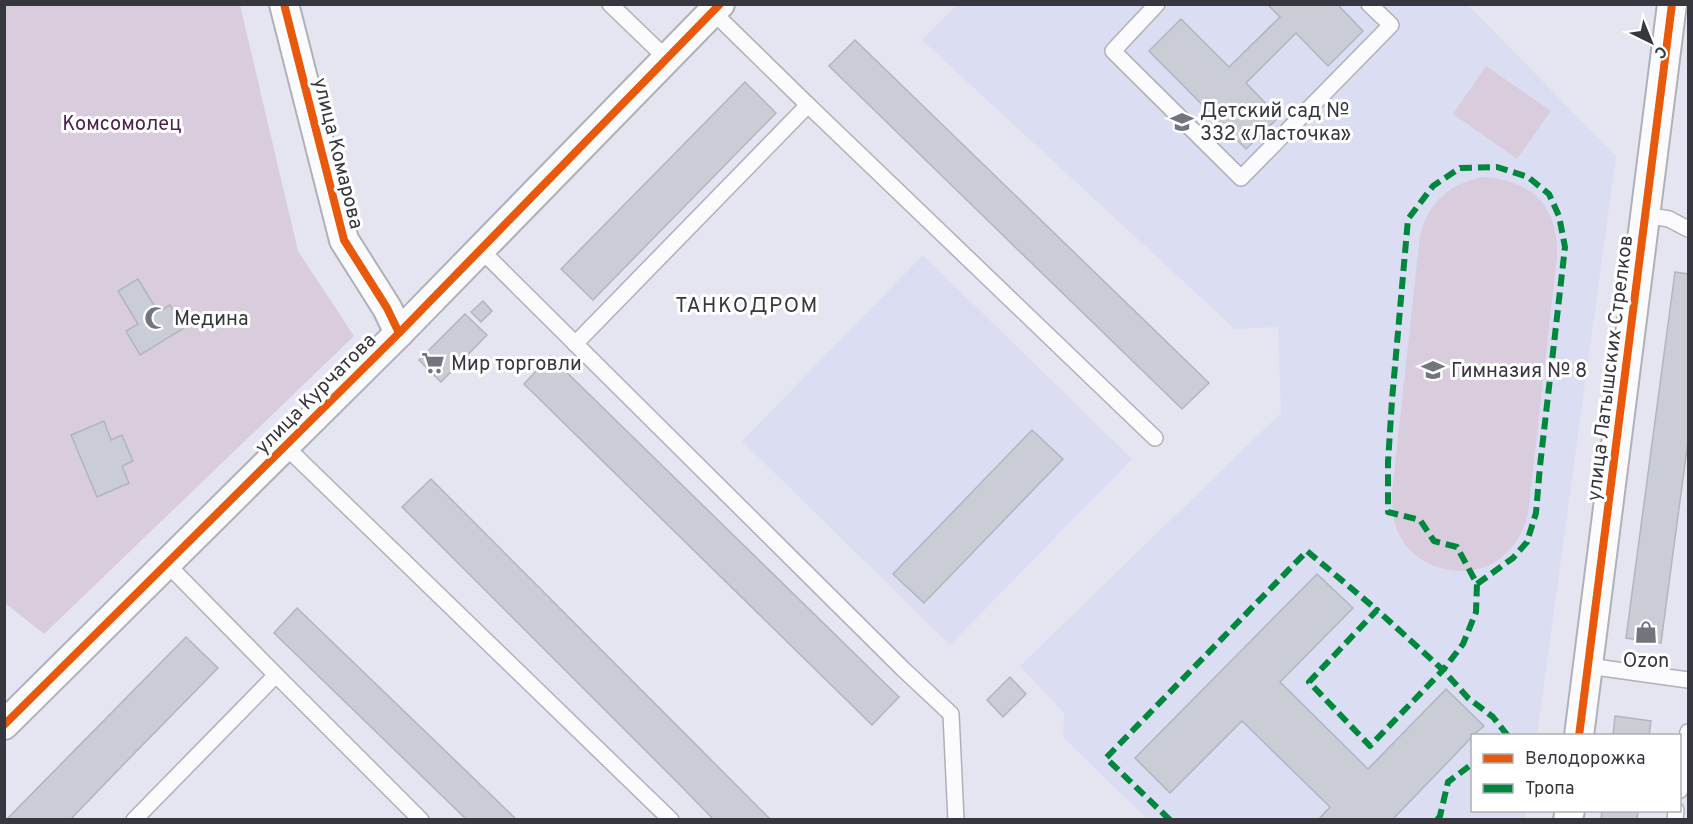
<svg xmlns="http://www.w3.org/2000/svg" width="1693" height="824" font-family="Overpass,sans-serif">
	<rect width="100%" height="100%" fill="#e4e5f0"/>
	<g fill="#dbddf2">
		<path d="M957,5H1468L1616,156L1537,735L1472,736V810L1527,811L1526,819H1147L1063,737L1064,713L1020,666L1281,413L1278,327L1235,329L922,40Z"/>
		<path d="M923,255L1132,459L950,645L742,441Z"/>
	</g>
	<g fill="#d9ccdd">
		<path d="M4,5H240L298,251L354,336L44,634L5,603Z"/>
		<path d="M1486,66L1551,111L1517,159L1453,114Z"/>
		<path d="M1483,177C1533,180 1558,207 1557,256L1528,514C1517,555 1485,580 1441,568C1425,564 1409,553 1401,538C1393,524 1392,508 1392,492L1420,236C1429,202 1448,184 1483,177Z"/>
	</g>
	<g fill="#cbcdd6" stroke="#b1b5bd" stroke-width="1.5">
		<path d="M1267,4H1337L1363,31L1328,66L1296,33L1246,83L1279,117L1246,149L1149,51L1181,19L1229,67L1280,17Z"/>
		<path d="M855,40L1209,383L1182,409L1014,246L829,66Z"/>
		<path d="M745,82L776,113L593,300L561,269Z"/>
		<path d="M1675,272L1688,274V441L1661,643L1626,638Z"/>
		<path d="M138,279L158,312L170,305L184,328L140,355L126,331L138,324L118,291Z"/>
		<path d="M483,301L492,311L481,322L471,312Z"/>
		<path d="M465,314L487,335L441,382L419,360Z"/>
		<path d="M550,356L899,697L872,725L524,384Z"/>
		<path d="M104,421L111,440L122,435L133,461L122,466L129,483L97,497L71,435Z"/>
		<path d="M1032,430L1063,459L924,603L893,574Z"/>
		<path d="M431,479L771,820H714L681,786L402,507Z"/>
		<path d="M1317,574L1353,608L1280,682L1368,769L1446,689L1484,726L1472,736V737L1392,820H1318L1330,807L1242,721L1170,793L1135,758Z"/>
		<path d="M297,608L517,820H467L274,633Z"/>
		<path d="M186,637L218,668L121,767L70,820H6Z"/>
		<path d="M1010,677L1026,694L1003,717L987,700Z"/>
		<path d="M1615,716L1651,721L1649,736H1613Z"/>
		<path d="M1602,810H1638L1637,820H1601Z"/>
	</g>
	<g fill="none" stroke-linecap="round" stroke-linejoin="round">
		<g stroke="#afb0b9" stroke-width="18">
			<g id="service">
				<path d="M610,4L667,59"/>
				<path d="M1157,4L1113,51L1241,178L1391,25L1369,4"/>
				<path d="M808,105L1155,438"/>
				<path d="M1645,215L1669,219L1688,229"/>
				<path d="M481,250L903,669L951,714L956,820"/>
				<path d="M575,344L808,105L713,12"/>
				<path d="M285,446L671,820"/>
				<path d="M166,563L276,675"/>
				<path d="M1588,666L1688,680"/>
				<path d="M1680,790L1688,732"/>
				<path d="M134,820L276,675L421,820"/>
				<path d="M1675,820L1676,810"/>
			</g>
		</g>
		<g stroke="#afb0b9" stroke-width="32">
			<g id="minor">
				<path d="M284,4L344,240L387,308L399,333"/>
				<path d="M4,725L399,333L720,4"/>
				<path d="M1579,736L1672,4"/>
				<path d="M1568,820L1570,810"/>
			</g>
		</g>
		<use href="#service" stroke="#fbfbfd" stroke-width="15"/>
		<use href="#minor" stroke="#fbfbfd" stroke-width="28"/>
		<g stroke="#00873e" stroke-width="6" stroke-dasharray="12 6" stroke-linecap="butt">
			<path d="M1477,584L1513,558L1527,542L1536,513L1540,466L1565,247L1559,216L1549,194L1528,177L1497,167L1460,168L1433,186L1408,219L1392,400L1388,462V512L1420,520L1434,541L1457,547L1477,584L1476,612L1463,644L1443,670L1370,746L1309,682L1377,610L1443,670L1468,698L1493,717L1508,736"/>
			<path d="M1170,820L1106,758L1307,551L1377,610"/>
			<path d="M1437,820L1440,816L1448,782L1472,764"/>
		</g>
		<g stroke="#fff" stroke-width="11">
			<g id="cycleway">
				<path d="M284,4L344,240L387,308L399,333"/>
				<path d="M4,725L399,333L720,4"/>
				<path d="M1579,736L1672,4"/>
			</g>
		</g>
		<use href="#cycleway" stroke="#e8590c" stroke-width="8"/>
	</g>
	<defs>
		<g id="school-bare" transform="scale(1.8)"><path d="M0-5L7-2L0 1L-7-2ZM-4 1L0 2.5L4 1V4Q0 6-4 4Z" fill="#73747d" stroke="#fff" stroke-width="2.5" paint-order="stroke"/></g>
		<g id="mosque-bare" transform="scale(1.8)"><path d="M3.5-4.9A6 6 0 1 0 3.5 4.9A5 5 0 1 1 3.5-4.9Z" fill="#73747d" stroke="#fff" stroke-width="2.5" paint-order="stroke"/></g>
		<g id="supermarket-bare" transform="scale(1.8)"><path d="M-6-5.5h2.5l.6 2H6L4.5 2H-2.5L-4.4-4H-6ZM-1.5 3.2a1.3 1.3 0 1 0 .1 0ZM3 3.2a1.3 1.3 0 1 0 .1 0Z" fill="#73747d" stroke="#fff" stroke-width="2.5" paint-order="stroke"/></g>
		<g id="shop-bare" transform="scale(1.8)"><path d="M-5-2.5h2.3a2.7 3.5 0 0 1 5.4 0H5L5.5 6h-11ZM-1.5-2.5h3a1.5 2.3 0 0 0-3 0Z" fill="#73747d" stroke="#fff" stroke-width="2.5" paint-order="stroke"/></g>
	</defs>
	<g fill-rule="evenodd">
		<use href="#school-bare" x="1182" y="122"/>
		<use href="#mosque-bare" x="156" y="318"/>
		<use href="#supermarket-bare" x="433" y="363"/>
		<use href="#school-bare" x="1433" y="370"/>
		<use href="#shop-bare" x="1646" y="632"/>
	</g>
	<g text-anchor="middle" stroke-width="6" stroke-linejoin="round" paint-order="stroke">
		<g font-size="20" fill="#36373f" stroke="#fff" text-anchor="start">
			<text x="1200" y="117">Детский сад №<tspan x="1200" dy="23">332 «Ласточка»</tspan></text>
			<text x="174" y="325">Медина</text>
			<text x="451" y="370">Мир торговли</text>
			<text x="1451" y="377">Гимназия № 8</text>
			<text x="1646" y="667" text-anchor="middle">Ozon</text>
		</g>
		<g font-size="20" fill="#4e204d" stroke="#fff">
			<text x="122" y="130">Комсомолец</text>
		</g>
		<g font-size="20" fill="#36373f" stroke="#fff">
			<text transform="translate(339 153) rotate(76)" y="7">улица Комарова</text>
			<text transform="translate(1609 368) rotate(-83)" y="7">улица Латышских Стрелков</text>
			<text transform="translate(315 393) rotate(-45)" y="7">улица Курчатова</text>
		</g>
		<g font-size="21" letter-spacing="1.5" fill="#36373f" stroke="#fff">
			<text x="747" y="312">ТАНКОДРОМ</text>
		</g>
	</g>
	<rect width="1693" height="824" fill="none" stroke="#36373f" stroke-width="12"/>
	<rect x="1471" y="734" width="210" height="78" fill="#ffffff" stroke="#afafb2" stroke-width="1.5"/>
	<rect x="1483" y="754" width="30" height="9" fill="#e8590c" stroke="#afafb2" stroke-width="1.5"/>
	<text x="1525" y="764" font-size="18" fill="#36373f">Велодорожка</text>
	<rect x="1483" y="784" width="30" height="9" fill="#00873e" stroke="#afafb2" stroke-width="1.5"/>
	<text x="1525" y="794" font-size="18" fill="#36373f">Тропа</text>
	<g transform="translate(1651 42) rotate(137)" stroke="#ffffff" stroke-width="4.5" paint-order="stroke">
	<path d="M0-4.5L10 22L0 15L-10 22Z" fill="#36373f"/>
	<text y="-9" font-size="16" font-weight="bold" text-anchor="middle" fill="#36373f">С</text>
	</g>
</svg>
